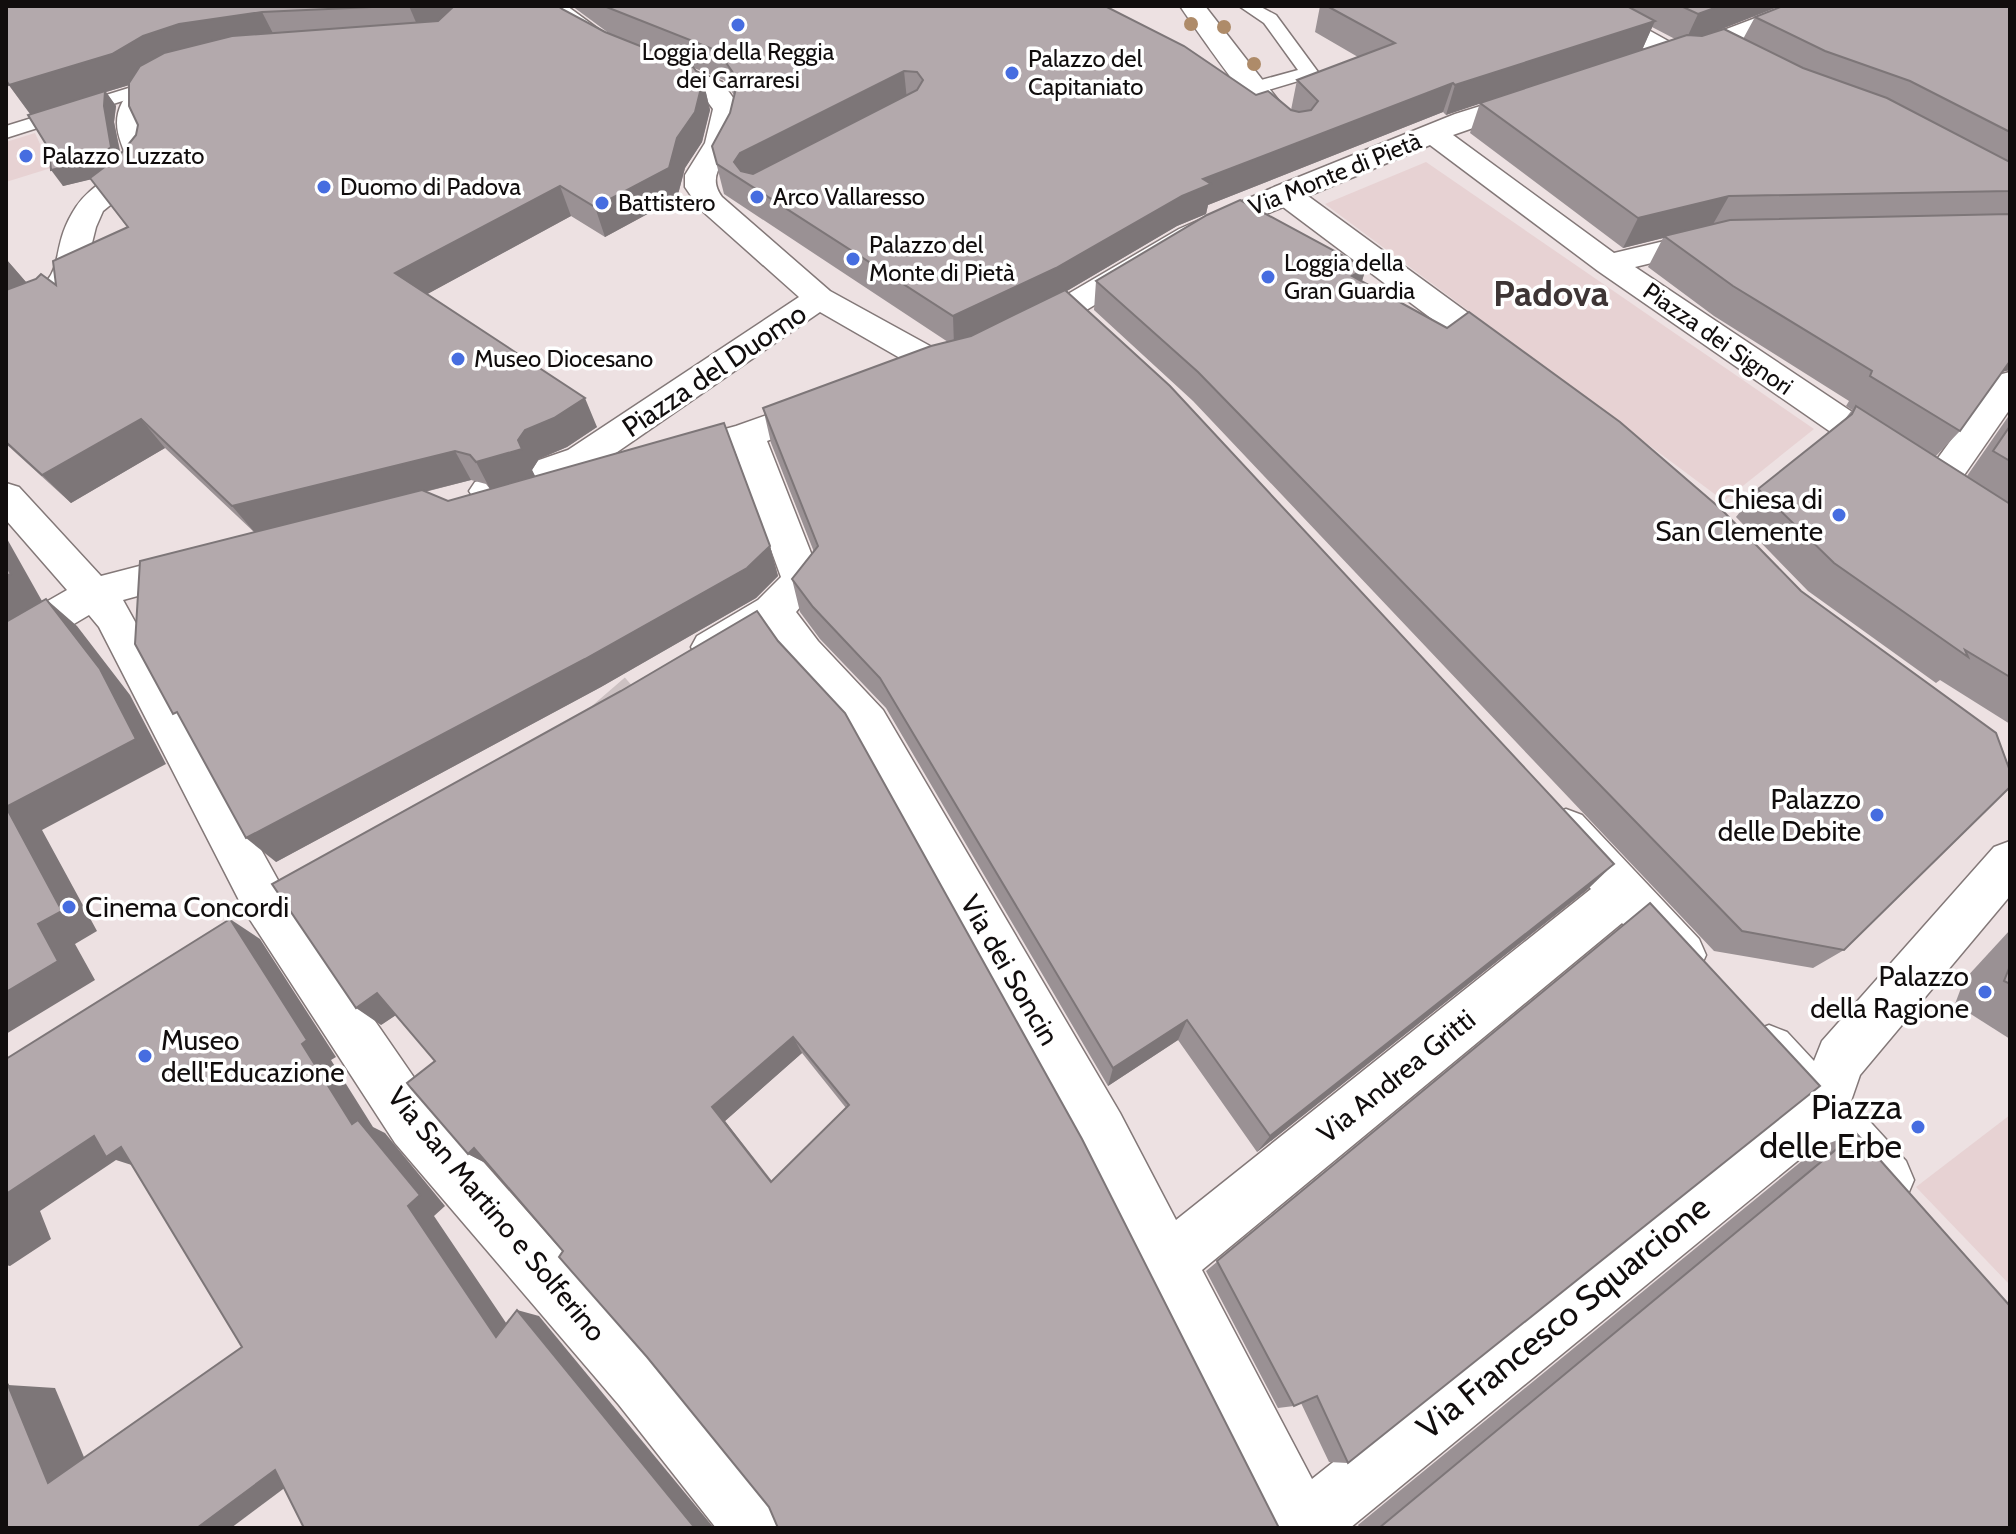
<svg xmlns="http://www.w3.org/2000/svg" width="2016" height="1534" font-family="Cabin,sans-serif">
	<rect width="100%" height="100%" fill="#ede1e2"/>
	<g fill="#e7d2d3">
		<path d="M35,133L51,168L6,182V142Z"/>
		<path d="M1426,162L1814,429L1724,501L1325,204Z"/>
		<path d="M2010,1115V1285L1916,1187Z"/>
	</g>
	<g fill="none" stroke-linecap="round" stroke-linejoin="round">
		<path stroke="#ccc1c2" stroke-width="44" stroke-dasharray="44 22" stroke-linecap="butt" d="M565,642L617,702"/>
		<g stroke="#837878" stroke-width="3">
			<g id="lane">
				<path d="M1239,6H1259L1276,15L1318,72L1315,76L1241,98L1221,85L1224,81L1230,80L1243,85L1298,70L1264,23Z"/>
				<path d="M148,82L154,83L157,87L154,91L6,138V126Z"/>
			</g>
		</g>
		<g stroke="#837878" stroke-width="3">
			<g id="street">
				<path d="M541,6H567L609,37L722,82L741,109C738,120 737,132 733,142C725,163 706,175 722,197L830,291L950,357L955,365L950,373L938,376L926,373L820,312L594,468L488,504L475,500L469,491L475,482L568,450L799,297L700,209L685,187V175L705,143L713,109L702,94C653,73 572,51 541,6Z"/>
				<path d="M1180,6H1205L1282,105L1308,131L1304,137C1298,138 1292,140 1286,137C1263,127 1197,31 1180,6Z"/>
				<path d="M1575,6H1605L1679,47L1787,6H1822L1819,11L1682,63L1662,59L1578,11Z"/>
				<path d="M173,66L182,68L186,74C181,82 173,84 165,89C135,110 149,133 155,161L141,180L103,211L96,227L85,271L72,295L46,313L6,328V306C77,278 43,257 76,207C89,187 111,178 127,161C124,148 117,137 117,123C117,94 147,72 173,66Z"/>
				<path d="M1532,90L1542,92L1546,98L1542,104L1453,135L1614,253L1715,229L1726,231L1730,238L1726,245L1635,267L1903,446L1908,455L1903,464L1890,468L1877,464L1598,271L1430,145L1308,196L1516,348L1521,356L1516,364L1504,367L1492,364L1283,207L1201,241L1078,315L1037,336L1025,339L1013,336L1009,329L1013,322L1056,301L1179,229L1274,187L1455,114Z"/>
				<path d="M2010,372V409L1951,494L1938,498L1925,494L1920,485L1925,476L1998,375Z"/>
				<path d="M823,395L835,399L840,407L835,415L767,441L822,581L796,612L818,641L883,710L1120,1113L1176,1220L1591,889L1550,843L1543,829L1550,815L1566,809L1582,815L1699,939L1706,955L1699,971L1682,978L1665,971L1622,923L1202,1270L1312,1479L1783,1104L1751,1068L1743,1050L1751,1032L1769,1025L1787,1032L1814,1061L1822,1041L1994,847L2010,841V896L1860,1075L1851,1101L1906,1161L1914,1180L1906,1199L1887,1207L1868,1199L1818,1144L1350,1528H1271L1082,1151L853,736L788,665L766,634C744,647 723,667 697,658L691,647L697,636L758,600L781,577L735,451L672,469L659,465L654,456L659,447L736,426Z"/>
				<path d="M6,483L19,487L101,576L197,551L211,556L216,566L211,576L123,600L279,882L433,1105L661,1363L778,1506L788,1528H716L619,1405L395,1143L245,912L99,627L89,615L20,656L6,661V625L67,590L6,520Z"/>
			</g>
		</g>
		<use href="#lane" fill="#fff" fill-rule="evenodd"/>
		<use href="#street" fill="#fff" fill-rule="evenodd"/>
	</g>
	<g fill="#ae8b69">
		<circle cx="1191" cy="24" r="7"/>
		<circle cx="1224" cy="27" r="7"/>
		<circle cx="1254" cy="64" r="7"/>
	</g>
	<g fill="#9a9194" fill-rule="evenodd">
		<path d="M6,6H558L562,9L610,34L572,6H1105L1256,95L1291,110L1297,80L1358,57L1315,32L1320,6H1780L1704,36L1743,39L1755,17L2010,6V370L2002,372L1960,431L1935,457L1967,476L2010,414V724L1940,680L1936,683L1808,591L1736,517L1758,489L1845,419L1852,410L1846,406L1849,401L1714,316L1648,267L1663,238L1623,248L1470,133L1480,103L1446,115L1443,112L1208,205L1206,214L1177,226L1067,291L1587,890L1257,1152L1178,1040L1108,1086L886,708L820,639L800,612L792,579L814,552L771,443L763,408L948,342L724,194L712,146L730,113L734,95L724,80L694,68L703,80L710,110L702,142L685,168L677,198L605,237L571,216L427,294L597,427L567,447L539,459L532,470L535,476L770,546L778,576L756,598L601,687L276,862L254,532L165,448L71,503L6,444V259L26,282L56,285L127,227L91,179L63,186L49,149L30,114L8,84L6,85ZM1652,27L1675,39L1642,50ZM129,85L138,125L136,135L121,155L114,122L116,106L106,92ZM471,480L486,484L490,489L448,501L425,492Z"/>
		<path d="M1366,268L1362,281L1844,950L1813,968L1714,951L1193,401L1094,310L1096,281Z"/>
		<path d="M621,691L1279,1528L769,1507L563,1251L488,1164L468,1154L435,1061L396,1015L381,1025ZM802,1053L846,1108L772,1181L725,1121Z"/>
		<path d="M1650,903L1348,1463L1329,1462L1301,1403L1294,1406L1278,1408L1206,1271Z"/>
		<path d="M2010,930V1039L1955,1004L1964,980Z"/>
		<path d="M1856,1133L2010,1528H1360L1358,1525L1819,1147Z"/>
	</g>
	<g fill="#7d7678">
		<path d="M409,6H462L421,34Z"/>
		<path d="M1720,6H1780L1684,44L1698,14Z"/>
		<path d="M262,12L277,41L106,92L116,106L114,122L122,163L101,177L63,186L51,170L91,161L31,115L9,85L143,36L179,24Z"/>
		<path d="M1655,21L1642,50L1446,115L1455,85Z"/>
		<path d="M904,71L907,100L747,183L734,162L740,153Z"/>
		<path d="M703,80L710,110L702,142L685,168L677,198L605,237L595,207L677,138Z"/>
		<path d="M1453,83L1443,112L1208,205L1206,214L1177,226L1055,298L954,346L953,316L1182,196L1203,179Z"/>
		<path d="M560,186L571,216L411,303L395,273Z"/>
		<path d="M1729,196L1712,226L1623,248L1638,218Z"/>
		<path d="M6,259L32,289L6,303Z"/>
		<path d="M1366,268L1357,297L1352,276Z"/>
		<path d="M2010,358V370L1996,373Z"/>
		<path d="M585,398L597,427L567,447L539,459L532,470L536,478L491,491L476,462L518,440L525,430Z"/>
		<path d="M141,419L165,448L71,503L42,475Z"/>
		<path d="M455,451L471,480L256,534L232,506Z"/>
		<path d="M6,537L42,601L6,622Z"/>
		<path d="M770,546L778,576L756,598L601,687L276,862L246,838Z"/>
		<path d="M46,599L77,626L130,695L166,764L42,830L97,931L75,944L95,980L6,1034V992L38,924L6,807Z"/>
		<path d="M1614,864L1587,890L1257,1152L1270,1136Z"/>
		<path d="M230,919L260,939L336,1057L331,1060L373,1127L385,1133L445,1206L434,1216L519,1342L496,1337L352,1124L302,1044Z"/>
		<path d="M377,993L402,1011L381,1025L356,1008Z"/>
		<path d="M1187,1020L1178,1040L1108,1086L1113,1068Z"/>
		<path d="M793,1037L802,1053L725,1121L781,1194L712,1107Z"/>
		<path d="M94,1136L132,1149L144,1169L116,1160L40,1211L51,1239L10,1266L6,1265V1194Z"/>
		<path d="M474,1148L491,1166L468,1154Z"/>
		<path d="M517,1310L539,1316L714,1528H695Z"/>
		<path d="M8,1385L55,1388L94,1481L48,1483Z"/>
		<path d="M310,1469L231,1528H197L275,1470Z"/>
	</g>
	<g fill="#b3a9ac" stroke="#7d7678" stroke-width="2" fill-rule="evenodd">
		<path d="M6,6H394L262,12L179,24L143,36L112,54L9,85L6,80Z"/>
		<path d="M454,6H558L562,9L605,32L693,67L703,80L695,112L677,138L669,168L595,207L560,186L395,273L585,398L554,418L525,430L518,440L522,449L476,462L470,455L455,451L232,506L141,419L42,475L6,442V290L36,279L41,274L56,285L53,261L128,227L90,178L119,156L136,135L138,125L129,106V83L140,66L164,53L232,36L438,21Z"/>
		<path d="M604,6H1105L1184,46L1256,95L1268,91L1291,110L1299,112L1311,110L1318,101L1297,80L1395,43L1327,6H1627L1655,21L1455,85L1453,83L1203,179L1211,184L1182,196L1056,268L953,316L717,164L712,146L730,113L738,80L718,51ZM904,71L917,72L923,80L917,90L753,174L741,171L734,162L740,153Z"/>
		<path d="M1681,6H1720L1698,14Z"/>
		<path d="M1783,6H2010V132L1910,81L1825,51L1755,17Z"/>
		<path d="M1724,29L1803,68L1887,98L2010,162V191L1729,196L1638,218L1480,103L1687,35L1702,36Z"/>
		<path d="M105,91L104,106L111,147L91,163V161L51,170L49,149L28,115Z"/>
		<path d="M1240,200L1366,268L1352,276L1447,328L1469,312L1620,422L1721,509L1801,591L1996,733L2010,771V787L1844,950L1742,931L1198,372L1096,281L1207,215Z"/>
		<path d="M2010,214V361L1960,431L1870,376L1872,371L1733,286L1664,236L1730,220Z"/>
		<path d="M1065,290L1170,386L1614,864L1270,1136L1187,1020L1113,1068L880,678L813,607L792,579L818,546L763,408L931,346L971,336Z"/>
		<path d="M1856,406L2010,504V677L1965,650L1968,657L1834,563L1758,489L1852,414Z"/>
		<path d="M724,423L770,546L747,568L585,659L246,838L177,712L173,714L135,644L140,561L422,490L448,501Z"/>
		<path d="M2010,426V461L1993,451Z"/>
		<path d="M6,565L11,574L6,576Z"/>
		<path d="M46,599L100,669L136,739L6,807L62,911L38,924L58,961L6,992V622Z"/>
		<path d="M757,611L778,641L845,713L1082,1139L1279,1528H778L769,1507L647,1357L559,1257L563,1251L474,1148L468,1154L411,1088L407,1083L435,1061L377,993L356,1008L272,884L621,691ZM793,1037L849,1105L771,1182L712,1107Z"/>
		<path d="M1650,903L1820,1086L1348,1463L1317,1396L1294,1406L1217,1261Z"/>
		<path d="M230,919L307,1040L302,1044L352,1124L358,1120L420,1195L408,1206L496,1337L517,1310L695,1528H304L275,1470L197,1528H6V1387L8,1385L48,1483L242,1347L121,1147L106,1157L94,1136L6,1194V1059Z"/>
		<path d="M2010,966V984L2004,981Z"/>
		<path d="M1856,1133L2010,1306V1528H1379Z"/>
	</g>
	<g fill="#466de0" stroke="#fff" stroke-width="3">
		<circle cx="738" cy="25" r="8"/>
		<circle cx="1012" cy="73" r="8"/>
		<circle cx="26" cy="156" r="8"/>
		<circle cx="324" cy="187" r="8"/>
		<circle cx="757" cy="197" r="8"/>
		<circle cx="602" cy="203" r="8"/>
		<circle cx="853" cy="259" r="8"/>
		<circle cx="1268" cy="277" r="8"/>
		<circle cx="458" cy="359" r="8"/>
		<circle cx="1839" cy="515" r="8"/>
		<circle cx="1877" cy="815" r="8"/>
		<circle cx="69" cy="907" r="8"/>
		<circle cx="1985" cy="992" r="8"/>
		<circle cx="145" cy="1056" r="8"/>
		<circle cx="1918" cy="1127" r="8"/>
	</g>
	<g text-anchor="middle" stroke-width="7" stroke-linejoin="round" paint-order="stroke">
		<g font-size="24" fill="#110d0d" stroke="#fff" text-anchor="start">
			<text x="738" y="60" text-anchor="middle">Loggia della Reggia<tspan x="738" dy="28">dei Carraresi</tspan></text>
			<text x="1028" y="67">Palazzo del<tspan x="1028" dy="28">Capitaniato</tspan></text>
			<text x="42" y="164">Palazzo Luzzato</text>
			<text x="340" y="195">Duomo di Padova</text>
			<text x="773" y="205">Arco Vallaresso</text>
			<text x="618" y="211">Battistero</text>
			<text x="869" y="253">Palazzo del<tspan x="869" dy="28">Monte di Pietà</tspan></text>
			<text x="1284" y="271">Loggia della<tspan x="1284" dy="28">Gran Guardia</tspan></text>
			<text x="474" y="367">Museo Diocesano</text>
		</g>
		<g font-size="24" fill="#110d0d" stroke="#fff">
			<text transform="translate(1335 174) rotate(-22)" y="8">Via Monte di Pietà</text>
			<text transform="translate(1718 339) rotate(35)" y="8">Piazza dei Signori</text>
		</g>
		<g font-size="28" fill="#110d0d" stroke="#fff">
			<text transform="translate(714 370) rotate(-34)" y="10">Piazza del Duomo</text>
			<text transform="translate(1010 970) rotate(60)" y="10">Via dei Soncin</text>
			<text transform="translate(1396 1076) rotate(-39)" y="10">Via Andrea Gritti</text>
			<text transform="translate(497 1214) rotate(50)" y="10">Via San Martino e Solferino</text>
		</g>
		<g font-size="28" fill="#110d0d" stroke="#fff" text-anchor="end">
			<text x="1823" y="509">Chiesa di<tspan x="1823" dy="32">San Clemente</tspan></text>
			<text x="1861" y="809">Palazzo<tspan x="1861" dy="32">delle Debite</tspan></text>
			<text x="85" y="917" text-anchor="start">Cinema Concordi</text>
			<text x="1969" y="986">Palazzo<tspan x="1969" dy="32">della Ragione</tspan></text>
			<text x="161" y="1050" text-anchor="start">Museo<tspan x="161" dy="32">dell'Educazione</tspan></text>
		</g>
		<g font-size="34" fill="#110d0d" stroke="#fff" text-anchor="end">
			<text x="1902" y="1119">Piazza<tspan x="1902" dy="39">delle Erbe</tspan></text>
		</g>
		<g font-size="34" fill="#110d0d" stroke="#fff">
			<text transform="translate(1563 1317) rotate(-39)" y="12">Via Francesco Squarcione</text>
		</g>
		<g font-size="36" font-weight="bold" fill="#3e3535" stroke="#fff">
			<text x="1551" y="306">Padova</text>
		</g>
	</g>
	<rect width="2016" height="1534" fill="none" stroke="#110d0d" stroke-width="16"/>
</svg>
